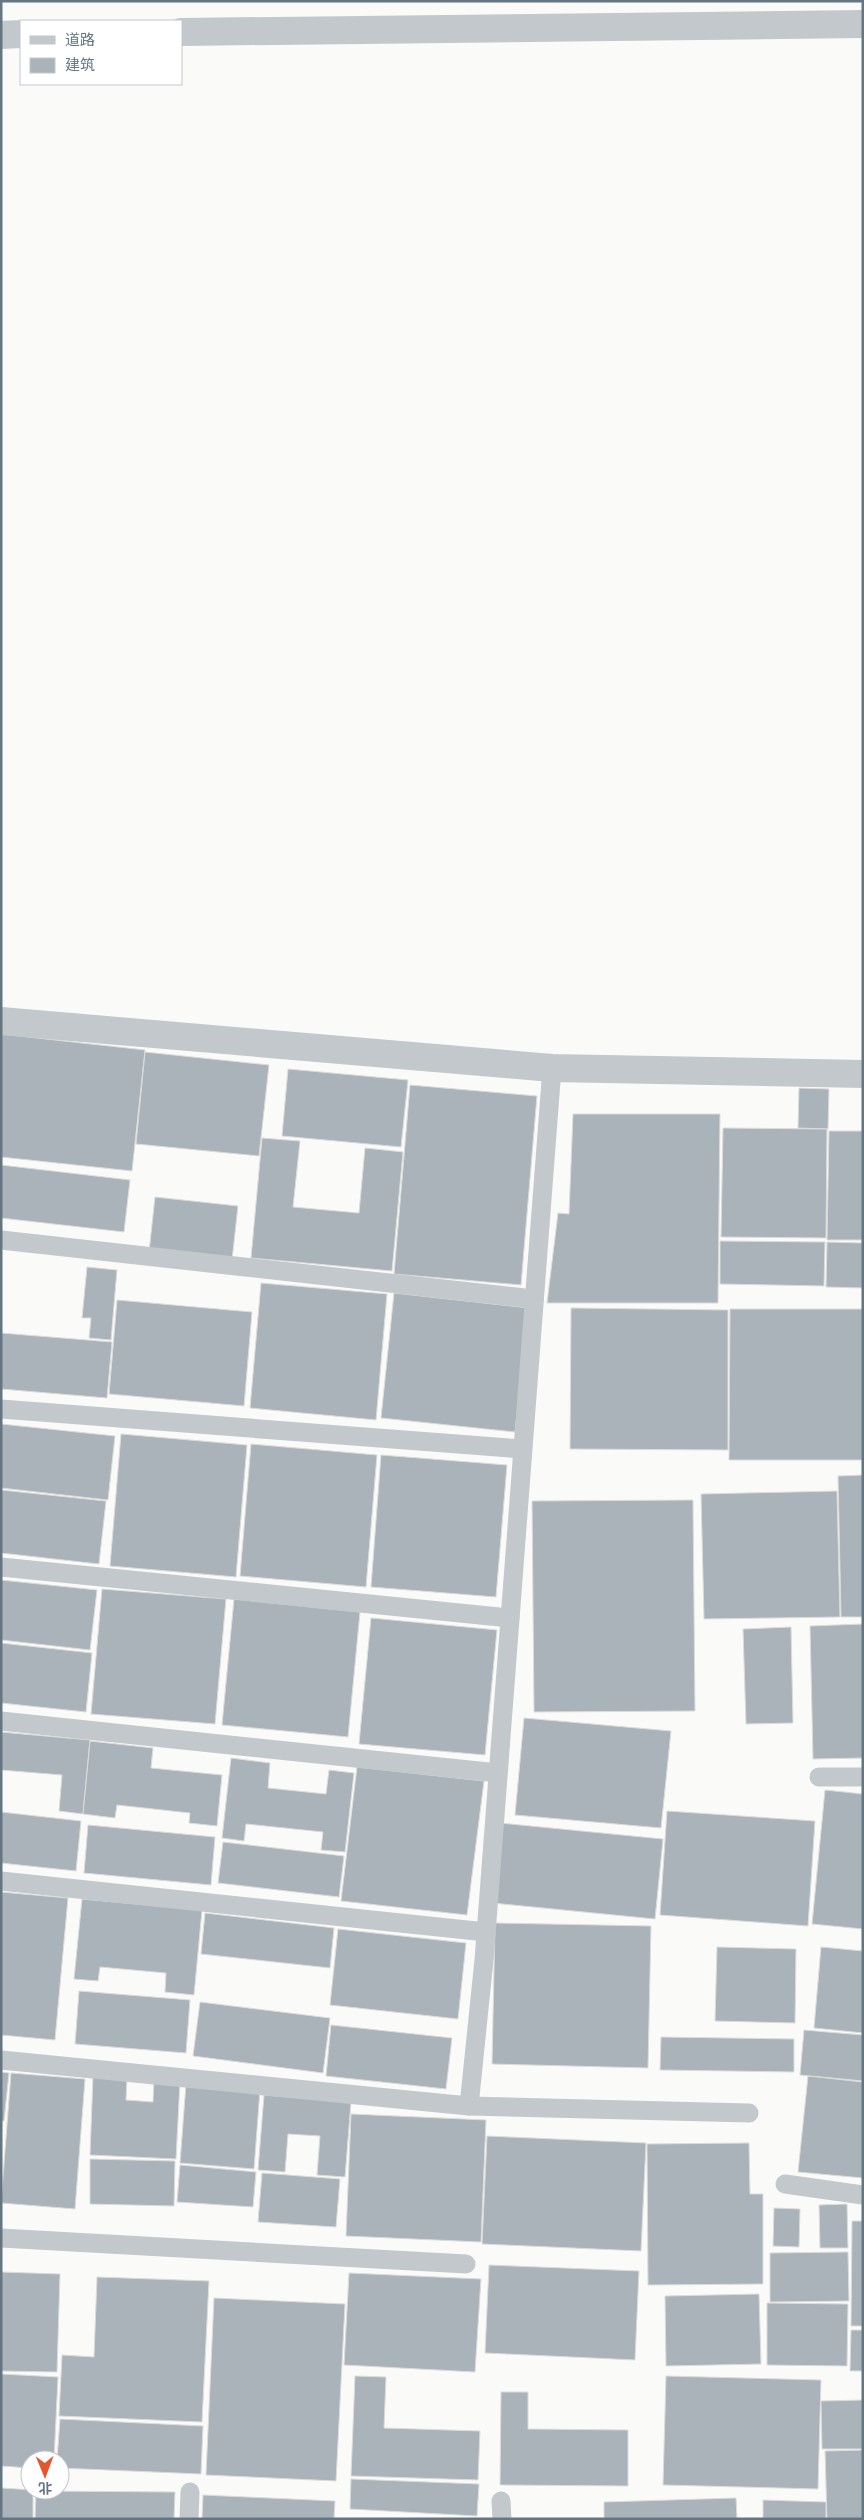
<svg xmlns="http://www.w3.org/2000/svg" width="864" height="2520" font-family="'Exo 2','Noto Sans SC',sans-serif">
	<rect width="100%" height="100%" fill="#fafaf8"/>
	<g fill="#aab3b9" stroke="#dcdcda">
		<path d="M1,1034L145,1050L132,1171L1,1157Z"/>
		<path d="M145,1052L269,1065L259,1156L136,1144Z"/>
		<path d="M288,1069L408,1080L401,1147L282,1136Z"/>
		<path d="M410,1085L537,1096L521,1285L394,1274Z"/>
		<path d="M799,1088L829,1089L828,1129L798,1128Z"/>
		<path d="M573,1114H720L718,1303H547L558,1213L569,1214Z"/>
		<path d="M723,1128L827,1129L826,1238L721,1237Z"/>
		<path d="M829,1131H863V1240H827Z"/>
		<path d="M262,1138L300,1141L293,1207L359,1213L365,1148L403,1152L392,1271L251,1258Z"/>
		<path d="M1,1165L130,1180L124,1232L1,1218Z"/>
		<path d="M155,1197L238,1206L232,1260L149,1252Z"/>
		<path d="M720,1241L825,1242L824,1286L720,1284Z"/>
		<path d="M827,1242L863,1243V1288L826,1287Z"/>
		<path d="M87,1267L117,1270L111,1340L89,1338L91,1318H82Z"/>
		<path d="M261,1283L387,1294L376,1420L250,1408Z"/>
		<path d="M394,1293L529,1308L515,1432L381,1418Z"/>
		<path d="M117,1300L252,1312L244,1406L109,1394Z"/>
		<path d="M571,1308L728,1310V1450L570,1449Z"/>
		<path d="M730,1309H863V1460H729Z"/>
		<path d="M1,1333L112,1342L107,1398L1,1389Z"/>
		<path d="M1,1424L115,1436L108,1500L1,1488Z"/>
		<path d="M121,1434L247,1445L236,1577L110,1566Z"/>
		<path d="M251,1444L377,1455L366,1587L240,1576Z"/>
		<path d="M381,1455L507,1465L496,1597L371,1587Z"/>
		<path d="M863,1475V1617H841L838,1476Z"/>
		<path d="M1,1490L106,1501L99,1564L1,1553Z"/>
		<path d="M837,1491L840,1617L704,1619L701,1494Z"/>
		<path d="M693,1500L695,1711L534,1712L532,1501Z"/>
		<path d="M1,1580L97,1590L90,1650L1,1640Z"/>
		<path d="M102,1589L226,1599L215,1724L91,1714Z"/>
		<path d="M234,1599L360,1612L348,1737L222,1725Z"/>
		<path d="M371,1618L497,1630L485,1755L359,1744Z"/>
		<path d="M863,1624V1758L813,1759L810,1626Z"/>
		<path d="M791,1627L793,1723L746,1724L743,1629Z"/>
		<path d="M1,1643L92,1653L86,1712L1,1703Z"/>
		<path d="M524,1718L671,1731L661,1828L515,1815Z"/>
		<path d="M1,1732L90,1740L83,1814L59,1811L62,1775L1,1770Z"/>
		<path d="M90,1741L153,1748L151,1768L222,1775L217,1826L189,1823L190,1813L117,1805L115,1818L83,1814Z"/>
		<path d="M231,1758L270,1763L268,1788L326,1794L329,1770L354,1773L345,1852L321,1850L323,1832L246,1824L244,1841L222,1838Z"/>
		<path d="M357,1767L484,1781L467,1915L341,1901Z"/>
		<path d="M825,1790L863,1794V1929L812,1924Z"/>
		<path d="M667,1811L815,1821L808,1926L660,1915Z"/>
		<path d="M1,1812L81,1821L76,1871L1,1863Z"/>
		<path d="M500,1823L663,1839L655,1919L492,1903Z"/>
		<path d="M88,1825L215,1837L211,1885L84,1873Z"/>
		<path d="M223,1842L344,1856L339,1897L218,1883Z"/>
		<path d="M1,1892L68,1898L55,2040L1,2035Z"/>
		<path d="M82,1899L202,1910L194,1995L165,1992L166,1973L100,1967L98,1981L74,1979Z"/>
		<path d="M205,1913L334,1928L330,1968L201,1954Z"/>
		<path d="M495,1923L651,1926L648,2068L492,2064Z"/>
		<path d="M338,1929L466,1943L458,2019L330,2005Z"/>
		<path d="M717,1947L796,1949L795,2023L715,2021Z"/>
		<path d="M821,1947L863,1951V2033L814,2028Z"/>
		<path d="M79,1991L190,2000L186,2053L75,2044Z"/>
		<path d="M200,2002L330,2018L323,2073L193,2056Z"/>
		<path d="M331,2025L452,2038L446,2089L326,2076Z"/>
		<path d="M804,2030L863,2035V2081L800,2075Z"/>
		<path d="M661,2037L794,2039V2072L660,2070Z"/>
		<path d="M1,2072L9,2073L4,2121H1Z"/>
		<path d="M11,2073L85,2079L75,2209L1,2203Z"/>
		<path d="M93,2076L127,2077L126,2100L153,2102L154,2080L180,2081L176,2159L90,2155Z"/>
		<path d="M808,2076L863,2082V2178L798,2172Z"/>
		<path d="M186,2084L260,2090L254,2169L180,2163Z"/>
		<path d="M264,2095L351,2102L345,2177L317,2175L320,2136L288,2134L285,2172L258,2170Z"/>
		<path d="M351,2114L486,2120L481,2242L346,2236Z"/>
		<path d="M487,2136L646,2143L641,2251L482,2244Z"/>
		<path d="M749,2143L750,2194H763V2284L648,2285L647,2144Z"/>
		<path d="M90,2159L175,2161L174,2206L90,2204Z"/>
		<path d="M180,2165L256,2172L253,2207L177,2202Z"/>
		<path d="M262,2173L340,2179L336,2227L258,2222Z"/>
		<path d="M847,2204L848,2248H820L819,2205Z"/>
		<path d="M774,2208L800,2209L799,2247L773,2246Z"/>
		<path d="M852,2221H863V2326H851Z"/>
		<path d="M848,2252L849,2301L770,2302V2253Z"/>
		<path d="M489,2265L639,2271L635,2360L485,2353Z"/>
		<path d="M1,2272L60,2274L57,2372L1,2371Z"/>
		<path d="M349,2273L481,2279L475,2372L344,2365Z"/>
		<path d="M97,2277L209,2281L202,2422L59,2416L62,2355L94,2357Z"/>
		<path d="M759,2294L761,2364L666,2366L665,2296Z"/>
		<path d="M214,2298L345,2304L336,2481L206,2475Z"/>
		<path d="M767,2303L848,2304L847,2366L767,2365Z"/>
		<path d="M851,2330H863V2371H850Z"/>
		<path d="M1,2374L58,2377L54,2460H30V2468L1,2466Z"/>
		<path d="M355,2376L386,2377L384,2428L480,2431L478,2480L351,2476Z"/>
		<path d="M666,2376L821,2380L818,2489L663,2485Z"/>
		<path d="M501,2392H528V2429L628,2430V2486L500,2485Z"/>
		<path d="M863,2400V2449H822L821,2401Z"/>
		<path d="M60,2419L203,2426L201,2474L60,2468V2460H57Z"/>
		<path d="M863,2450V2519H827L825,2451Z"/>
		<path d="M351,2479L479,2484L477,2516L350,2509Z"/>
		<path d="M1,2488L33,2490V2519H1Z"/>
		<path d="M36,2491L175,2492L174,2519H35Z"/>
		<path d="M203,2495L335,2501L334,2519H202Z"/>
		<path d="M736,2498L737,2519H604V2502Z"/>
		<path d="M763,2500L826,2502V2519H763Z"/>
	</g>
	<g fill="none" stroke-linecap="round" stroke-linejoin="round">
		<g stroke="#c3c8cc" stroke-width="19">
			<path d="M1,1240L534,1299"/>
			<path d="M1,1409L522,1449"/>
			<path d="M1,1567L510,1618"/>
			<path d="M1,1721L498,1773"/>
			<path d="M819,1777H863"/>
			<path d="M1,1881L486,1932"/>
			<path d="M1,2060L469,2106L749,2113"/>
			<path d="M469,2106L484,1960L552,1068"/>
			<path d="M785,2184L863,2195"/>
			<path d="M1,2238L466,2264"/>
			<path d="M501,2501L502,2519"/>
			<path d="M189,2519L190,2492"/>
		</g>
		<g stroke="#c3c8cc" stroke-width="28">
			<path d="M181,32L863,24"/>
			<path d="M1,35L21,34"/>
			<path d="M1,1021L552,1068L863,1074"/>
		</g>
	</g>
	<rect width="864" height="2520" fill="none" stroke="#657683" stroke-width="5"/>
	<rect x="20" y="20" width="162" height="65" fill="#ffffff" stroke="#c1c8cd"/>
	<rect x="30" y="36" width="25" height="8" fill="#c3c8cc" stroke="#c1c8cd"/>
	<text x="65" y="45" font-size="15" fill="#657683">道路</text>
	<rect x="30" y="58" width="25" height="15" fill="#aab3b9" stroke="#c1c8cd"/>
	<text x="65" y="70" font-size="15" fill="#657683">建筑</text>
	<g transform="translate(45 2475) rotate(179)"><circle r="24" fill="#ffffff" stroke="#c1c8cd"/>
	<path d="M0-4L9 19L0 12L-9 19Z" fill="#e4572e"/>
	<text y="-8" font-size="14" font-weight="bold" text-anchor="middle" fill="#657683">北</text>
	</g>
</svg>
